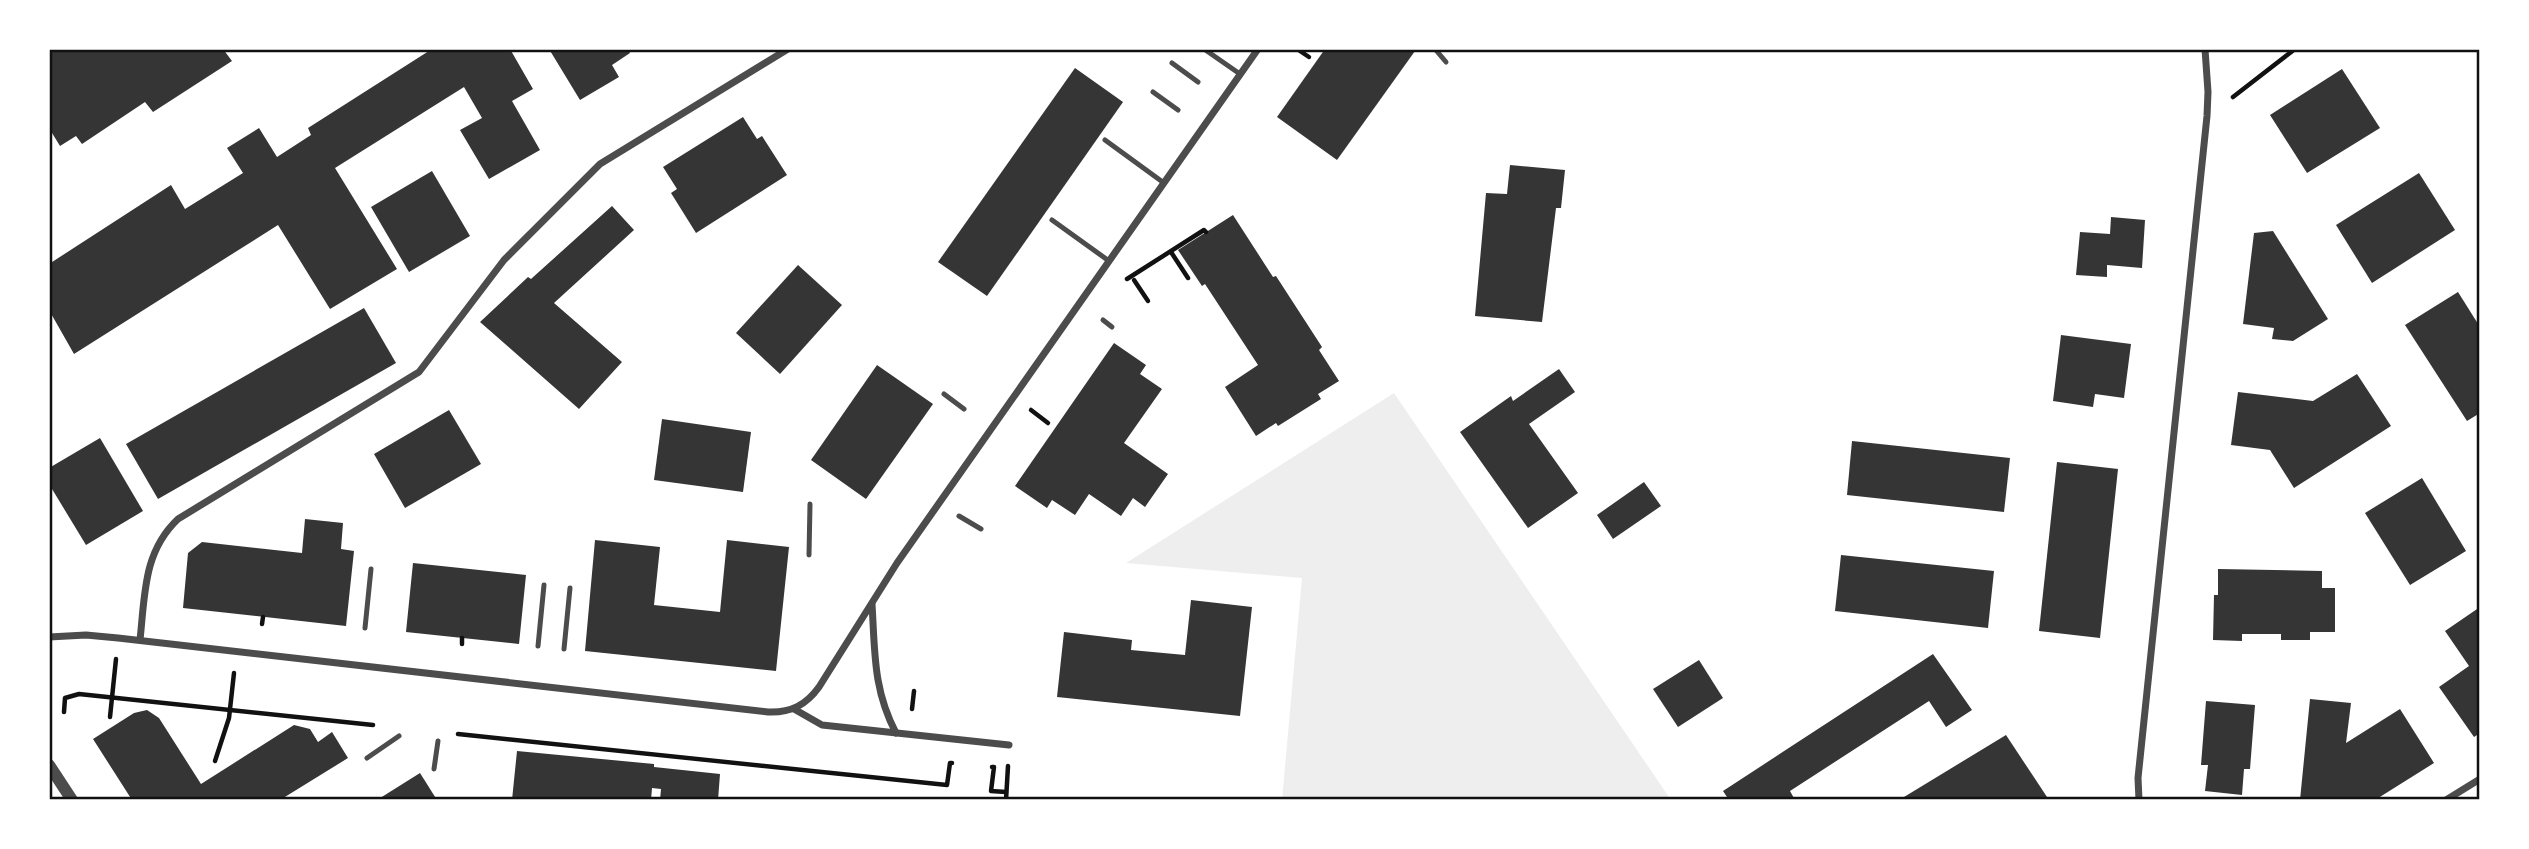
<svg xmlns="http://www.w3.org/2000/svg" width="2529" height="849" font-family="'Source Serif 4',serif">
	<rect width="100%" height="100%" fill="#fff"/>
	<path fill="#eee" d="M1394,393L1671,800H1282L1302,578L1126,563Z"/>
	<g fill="#353535">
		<path d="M49,49H223L232,61L153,112L145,102L82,144L76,136L60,146L49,128Z"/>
		<path d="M432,49H510L533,89L512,101L540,150L489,179L460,130L482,118L464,87L335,168L397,269L330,309L278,225L74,354L49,310V264L171,185L185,209L243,173L227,148L259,128L277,157L311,135L308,128Z"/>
		<path d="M549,49H628L630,53L612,65L619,77L580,100Z"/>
		<path d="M1325,49H1412L1415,51L1337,160L1277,117Z"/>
		<path d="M1075,68L1123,102L987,296L938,262Z"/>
		<path d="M2342,69L2380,128L2307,173L2270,115Z"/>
		<path d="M743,117L757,139L762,136L787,175L696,233L671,193L677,189L663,167Z"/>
		<path d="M1510,165L1565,170L1561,208H1556L1542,322L1475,316L1486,193L1507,194Z"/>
		<path d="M432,171L470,236L409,272L371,207Z"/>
		<path d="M2419,173L2455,230L2372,283L2336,225Z"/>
		<path d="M612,206L634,230L554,303L622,362L579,409L480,322L528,277L531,279Z"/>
		<path d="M1233,215L1273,277L1276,276L1322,347L1319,350L1339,381L1318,394L1321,399L1278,426L1276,423L1256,436L1225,387L1258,365L1205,284L1202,286L1178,250Z"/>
		<path d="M2111,217L2145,220L2142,268L2107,265V277L2076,275L2080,232L2110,234Z"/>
		<path d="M2273,231L2328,319L2293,341L2272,339L2274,328L2243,324L2254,233Z"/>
		<path d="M798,265L842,305L780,374L736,333Z"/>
		<path d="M2458,292L2480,327V413L2467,421L2405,325Z"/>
		<path d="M364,308L396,363L158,499L126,444Z"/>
		<path d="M2061,335L2131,344L2124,398L2095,394L2093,407L2053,401Z"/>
		<path d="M1114,343L1146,365L1140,374L1162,389L1124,443L1168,474L1145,507L1133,498L1121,516L1089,494L1075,515L1052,500L1047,508L1015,486Z"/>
		<path d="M877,365L933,404L866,499L811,460Z"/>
		<path d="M1559,369L1575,392L1529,424L1578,493L1528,528L1460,432L1511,396L1513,401Z"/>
		<path d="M2357,374L2391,426L2294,488L2270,450L2231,445L2238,392L2313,401Z"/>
		<path d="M449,410L481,464L405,508L374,454Z"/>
		<path d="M662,419L751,432L743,492L654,480Z"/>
		<path d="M100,438L143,511L86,545L49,484V468Z"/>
		<path d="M1852,441L2010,458L2004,512L1847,495Z"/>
		<path d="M2057,462L2118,469L2100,638L2039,631Z"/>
		<path d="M2422,478L2466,551L2410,585L2365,513Z"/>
		<path d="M1644,482L1661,506L1613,539L1597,515Z"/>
		<path d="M305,519L343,523L341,549L354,551L346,626L183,608L188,553L202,542L302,553Z"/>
		<path d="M595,540L660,547L654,605L720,612L727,540L789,547L776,671L585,651Z"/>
		<path d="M1841,555L1994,571L1988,628L1835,611Z"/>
		<path d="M413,563L526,575L519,644L406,632Z"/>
		<path d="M2218,569L2322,571V588H2335V632H2310V640H2281V634H2242V641L2213,640L2214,595H2218Z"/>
		<path d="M1191,600L1252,607L1240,716L1057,697L1064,632L1132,640L1131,650L1185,655Z"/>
		<path d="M2480,607V733L2474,737L2439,687L2469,666L2445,631Z"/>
		<path d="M1933,654L1972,710L1946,727L1929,701L1790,791L1795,800H1729L1723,791Z"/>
		<path d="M1699,660L1723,698L1678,727L1653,689Z"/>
		<path d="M2310,699L2351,703L2346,743L2400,709L2434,763L2375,800H2300Z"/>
		<path d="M2206,701L2255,705L2250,769H2244L2242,795L2205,791L2208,765H2201Z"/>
		<path d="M147,710L159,718L201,784L294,725L310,729L318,742L332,732L348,758L280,800H132L93,739L134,713Z"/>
		<path d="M2006,735L2049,800H1906L1904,797Z"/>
		<path d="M517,751L654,764V767L720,774L718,800H660L661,789L652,788L651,800H512Z"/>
		<path d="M420,773L437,800H377Z"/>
	</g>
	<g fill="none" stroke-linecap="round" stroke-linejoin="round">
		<g stroke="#111" stroke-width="4.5">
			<path d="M1297,49L1309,57"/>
			<path d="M2233,97L2295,49"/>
			<path d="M1171,252L1188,278"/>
			<path d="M1127,279L1204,230L1206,232"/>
			<path d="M1134,280L1148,301"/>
			<path d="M1031,410L1048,423"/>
			<path d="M262,624L263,617"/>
			<path d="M462,644V638"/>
			<path d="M912,709L914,691"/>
			<path d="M64,712L65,698L79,694L373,725"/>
			<path d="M110,717L116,659"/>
			<path d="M458,734L947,785L950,763H952"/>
			<path d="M215,761L229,718L234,673"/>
			<path d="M992,767H994L991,791L1006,792"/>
			<path d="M1006,800L1008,766"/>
		</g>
		<g stroke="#4c4c4c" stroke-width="5">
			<path d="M1204,49L1240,74"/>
			<path d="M1435,49L1446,62"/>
			<path d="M1172,63L1198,82"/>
			<path d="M1153,92L1178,110"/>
			<path d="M1105,140L1164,183"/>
			<path d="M1052,220L1109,261"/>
			<path d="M1103,320L1112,327"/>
			<path d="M944,394L964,409"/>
			<path d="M959,516L981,529"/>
			<path d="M809,555L810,504"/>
			<path d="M365,628L371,569"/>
			<path d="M538,646L544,585"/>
			<path d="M564,649L570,588"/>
			<path d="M367,758L399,736"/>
			<path d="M434,769L438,741"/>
		</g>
		<g stroke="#4c4c4c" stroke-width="7">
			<path d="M872,604C875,652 873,689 896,733"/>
			<path d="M49,637L86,635L118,638L768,712C791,713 806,705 819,687L897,563L1258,49"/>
			<path d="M140,640C145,595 143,552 178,519L419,372L504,260L600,164L788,49"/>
			<path d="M794,709L822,725L1009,745"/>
			<path d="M2139,800L2138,778L2207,116L2208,92L2205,49"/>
			<path d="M2446,800L2480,779"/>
		</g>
		<path stroke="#4c4c4c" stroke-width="12" d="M49,765L72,800"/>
	</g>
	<rect width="2529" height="849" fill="none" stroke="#ffffff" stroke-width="102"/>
	<rect x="51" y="51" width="2427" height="747" fill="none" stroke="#111" stroke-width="2.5"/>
</svg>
